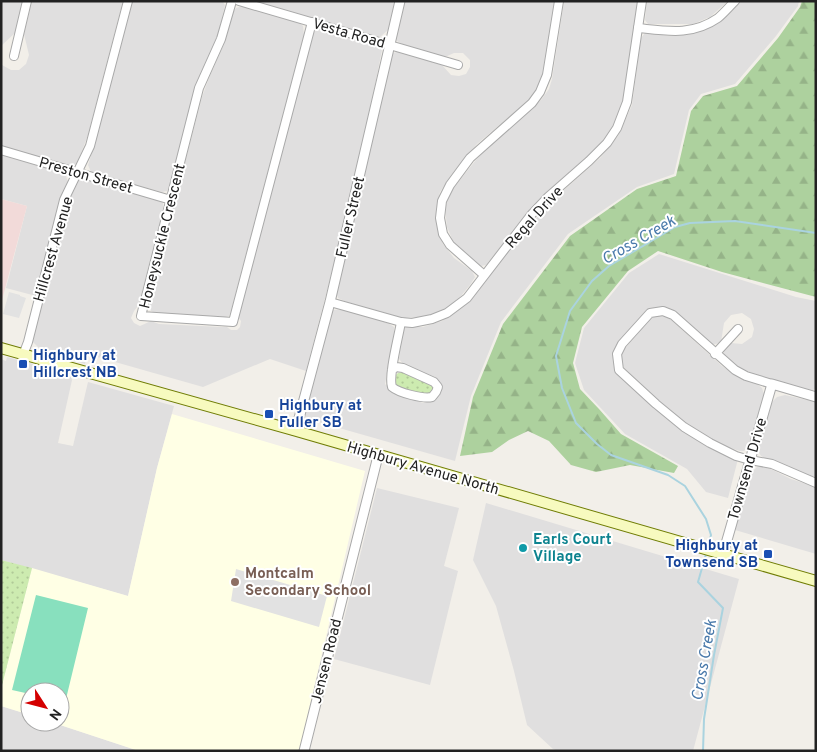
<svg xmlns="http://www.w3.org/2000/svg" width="817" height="752" font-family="Overpass,sans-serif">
	<defs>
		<pattern id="grass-dots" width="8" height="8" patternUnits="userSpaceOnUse" patternTransform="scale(1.25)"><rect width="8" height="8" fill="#cdebb0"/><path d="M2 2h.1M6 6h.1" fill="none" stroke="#b0c997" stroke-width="1.8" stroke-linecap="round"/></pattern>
		<pattern id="forest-firs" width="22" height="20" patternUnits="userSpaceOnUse" patternTransform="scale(1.25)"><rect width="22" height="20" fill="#add19e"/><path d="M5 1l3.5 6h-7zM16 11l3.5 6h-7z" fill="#95b388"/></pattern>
	</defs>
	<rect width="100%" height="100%" fill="#f2efe9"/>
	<g fill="#e0dfdf">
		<path d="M1,1H24L16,32L1,46Z"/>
		<path d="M32,1H123L88,135L78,161L75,165H68L1,146V63L2,65L11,70H19L26,64L29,55L24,34Z"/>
		<path d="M131,1H222L225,5L217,39L172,182L167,191L162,192L101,176L91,172L88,165L95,143Z"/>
		<path d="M253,1H396L388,30L380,37Z"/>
		<path d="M404,1H555L543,74L539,87L529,100L477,144L452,174L440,192L436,211L437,228L443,244L454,258L472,271L475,277L470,285L456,302L442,312L425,317L403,318L346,302L338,298L336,292L390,59L393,53L400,51L442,65L451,75L459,76L466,74L470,67V60L463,53H454L445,57L402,44L397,41L395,37Z"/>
		<path d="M564,1H638L626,92L622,110L612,131L600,146L533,206L490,260L486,265L481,266L460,251L453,241L447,227L445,208L451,191L484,150L541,100L549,89L552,79Z"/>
		<path d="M647,1H728L710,17L693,24H648L645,20Z"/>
		<path d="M740,1H799L798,6L776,36L735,84L701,94L689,110L674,174L637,187L568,234L501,322L471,396L455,461L304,418L329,316L333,310L344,309L388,323L394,327V336L385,384L391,390L423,403L436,399L440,387L435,377L404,365L399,359L402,333L406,326L423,327L442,321L467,303L522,233L555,198L600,158L618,136L632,105L641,38L645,33L671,36L691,34L711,27L732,11Z"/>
		<path d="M242,6L300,23L303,26L304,35L231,311L229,316L225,317L158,314L151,311L148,306L202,97L209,78L226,39L233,12L236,8Z"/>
		<path d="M321,29L380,47L382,50L356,180L306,371L270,359L203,387L87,354L85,364L40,349L33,342V336L66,210L76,182L81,179H87L159,200L163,203L164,209L140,299L138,306L134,311L131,318L134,323L140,326L151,321L159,324L222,327H227L231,330H237L240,327L241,321L238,317L312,35L316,30Z"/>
		<path d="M1,155L63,173L66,176L68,182L61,198L36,296L6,288L27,206L1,199Z"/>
		<path d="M659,254L796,297L816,301V388L812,391L752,376L740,369L725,357L723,351L726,347L731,343L742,344L752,337L754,329L751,319L742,313L731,315L724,323L721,342L716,344L710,345L673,311L663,307L653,308L643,314L618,345L614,354V364L618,373L660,412L738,459L728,498L706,492L687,469L625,434L584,390L575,363L584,328L629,273Z"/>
		<path d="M662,314L669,318L722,366L740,378L757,384L762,388L764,394L749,446L744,451H740L714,443L670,412L624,368L621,360L622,352L652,316Z"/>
		<path d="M7,357L70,374L72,380L58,443L73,446L88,382L174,406L157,468L128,596L1,560V359L6,361Z"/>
		<path d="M785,395L816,402V477L802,474L765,458L761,456L758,451L772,402L777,397Z"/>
		<path d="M757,467H763L771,469L791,479L816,487V554L735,530L753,471Z"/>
		<path d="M377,488L459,508L444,566L458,571L430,685L334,659Z"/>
		<path d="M486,503L739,579L693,751H558L553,749L527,725L514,671L496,606L473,560Z"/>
		<path d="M1,706L30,715V722H51L139,751H1Z"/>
	</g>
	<path fill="#f2dad9" d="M1,199L27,206L1,304Z"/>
	<path fill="#ffffe5" d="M172,414L365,471L299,751H139L51,722H60V692H30V715L1,706V689L32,568L128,596L157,468Z"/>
	<g fill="url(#grass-dots)">
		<path d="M404,372L432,384L434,389L432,393L426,395L397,386L395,382V376L398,373Z"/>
		<path d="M1,560L32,568L1,689Z"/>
	</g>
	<path fill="url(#forest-firs)" d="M802,1H816V297L722,272L658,251L628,271L582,327L573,363L580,389L599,409L621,434L678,466L674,473L630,465L596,472L571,465L549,441L528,431L509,440L492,452L460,456L473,397L503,324L570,236L637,189L676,176L691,111L703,96L737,86L778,38L800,7Z"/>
	<path fill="#88e0be" d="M36,595L88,608L65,703L60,701V692H30V694L12,690Z"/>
	<g fill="#e2e2e2">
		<path d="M9,292L20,295V296L26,298L19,318L3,314Z"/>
		<path d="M236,569L327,596L319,627L231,601Z"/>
	</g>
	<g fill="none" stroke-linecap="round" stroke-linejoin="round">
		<g stroke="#aad3df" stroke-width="2">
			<path d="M708,547L711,535L706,519L685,486L668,475L611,455L597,444L576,423L562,388L556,356L570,311L592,281L609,266L675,227L690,223L735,221L816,233"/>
			<path d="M703,751L704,719L714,655L723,608L698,582L706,554"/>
		</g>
		<g stroke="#a9a9a9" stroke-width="10">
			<g id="minor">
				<path d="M232,1L221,39L199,88L141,316L233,322L312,22"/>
				<path d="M239,1L458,65"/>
				<path d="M638,28C667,31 692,36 718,18C724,13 729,7 735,1"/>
				<path d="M14,56L27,1"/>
				<path d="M1,150L171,200"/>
				<path d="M484,275L450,245L443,234L440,218L442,201L450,185L470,158L532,103L540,92L547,75L559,1"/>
				<path d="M330,302L401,322L412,323L432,319L447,313L467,298L531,215L548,197L589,161L607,143L617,128L627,102L642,1"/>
				<path d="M715,354L738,329"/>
				<path d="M23,355L28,342L64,200L90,146L128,1"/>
				<path d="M392,370L396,367L403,368L434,382L438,387L436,392L432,397C423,399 399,393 392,387C388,376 399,335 401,322"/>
				<path d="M772,384L746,376L735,370L673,315L663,311L650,313L622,344L617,354L619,370L656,404L684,427L710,443L736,456L750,460L772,464L816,483"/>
			</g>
		</g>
		<g stroke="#a9a9a9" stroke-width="11">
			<g id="tertiary">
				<path d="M293,430L298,422L330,302L400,1"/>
				<path d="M723,554L772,384L816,397"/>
				<path d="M304,751L378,456"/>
			</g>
		</g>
		<g stroke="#707d05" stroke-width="12">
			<path id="secondary" d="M1,348L293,430L816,581"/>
		</g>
		<use href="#minor" stroke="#fff" stroke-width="8"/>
		<use href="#tertiary" stroke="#fff" stroke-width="9"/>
		<use href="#secondary" stroke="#f7fabf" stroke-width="10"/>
	</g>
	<g fill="#1a4fb4" stroke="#fff" stroke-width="2">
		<rect x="18" y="359" width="10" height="10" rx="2.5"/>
		<rect x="264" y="409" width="10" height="10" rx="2.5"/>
		<rect x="763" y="549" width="10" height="10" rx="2.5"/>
	</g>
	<circle fill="#0f9aa8" stroke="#fff" stroke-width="2" cx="523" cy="548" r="5"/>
	<circle fill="#8d6e63" stroke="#fff" stroke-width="2" cx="235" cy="582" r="5"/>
	<g text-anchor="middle" stroke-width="4" stroke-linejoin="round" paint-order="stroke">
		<g font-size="15" fill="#222" stroke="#fff">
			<text transform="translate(349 33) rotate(16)" y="5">Vesta Road</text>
			<text transform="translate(86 175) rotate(16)" y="5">Preston Street</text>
			<text transform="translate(350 217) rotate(-77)" y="5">Fuller Street</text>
			<text transform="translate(534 217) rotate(-48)" y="5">Regal Drive</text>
			<text transform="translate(162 236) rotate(-76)" y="5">Honeysuckle Crescent</text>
			<text transform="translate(53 249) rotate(-74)" y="5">Hillcrest Avenue</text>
			<text transform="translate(423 468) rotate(16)" y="5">Highbury Avenue North</text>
			<text transform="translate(747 469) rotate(-74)" y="5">Townsend Drive</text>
			<text transform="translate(326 661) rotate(-76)" y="5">Jensen Road</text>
		</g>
		<g font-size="15" font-weight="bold" fill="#164399" stroke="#fff" text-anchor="start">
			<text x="33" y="360">Highbury at<tspan x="33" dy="17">Hillcrest NB</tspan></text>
			<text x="279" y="410">Highbury at<tspan x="279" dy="17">Fuller SB</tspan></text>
			<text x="758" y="550" text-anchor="end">Highbury at<tspan x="758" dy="17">Townsend SB</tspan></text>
		</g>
		<g font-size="15" font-weight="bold" fill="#0d838f" stroke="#fff" text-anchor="start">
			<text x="533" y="544">Earls Court<tspan x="533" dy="17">Village</tspan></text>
		</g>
		<g font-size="15" font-weight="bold" fill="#785e54" stroke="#fff" text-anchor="start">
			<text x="245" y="578">Montcalm<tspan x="245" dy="17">Secondary School</tspan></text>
		</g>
		<g font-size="16" font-style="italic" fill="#4a7aab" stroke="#fff">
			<text transform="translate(638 239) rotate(-30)" y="6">Cross Creek</text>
			<text transform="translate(703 660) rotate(-80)" y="6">Cross Creek</text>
		</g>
	</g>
	<rect width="817" height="752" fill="none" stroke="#222222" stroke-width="5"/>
	<g transform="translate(45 707) rotate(126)"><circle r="24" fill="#ffffff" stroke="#a7a7a7"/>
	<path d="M0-4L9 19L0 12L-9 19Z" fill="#d40000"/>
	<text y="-8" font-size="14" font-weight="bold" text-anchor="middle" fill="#222222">N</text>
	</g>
</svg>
